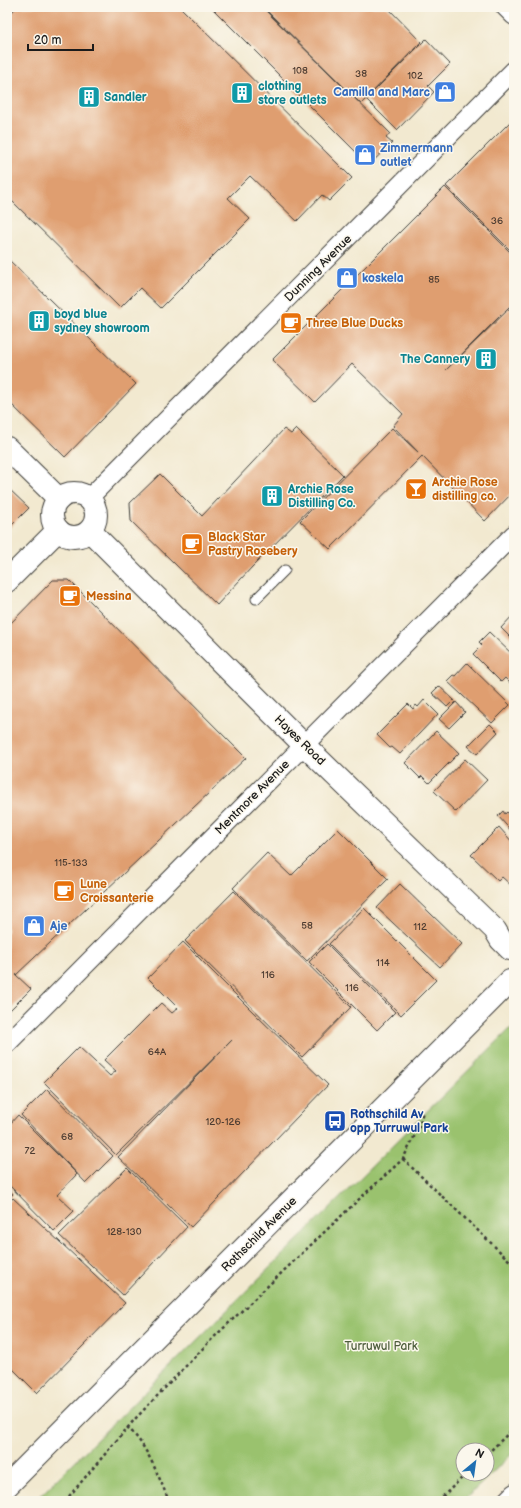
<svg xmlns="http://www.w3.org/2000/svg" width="521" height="1508" font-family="'Balsamiq Sans',sans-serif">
	<rect width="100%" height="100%" fill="#fbf7ec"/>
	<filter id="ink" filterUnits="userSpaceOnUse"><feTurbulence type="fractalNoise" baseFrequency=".025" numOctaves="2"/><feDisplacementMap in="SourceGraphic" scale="8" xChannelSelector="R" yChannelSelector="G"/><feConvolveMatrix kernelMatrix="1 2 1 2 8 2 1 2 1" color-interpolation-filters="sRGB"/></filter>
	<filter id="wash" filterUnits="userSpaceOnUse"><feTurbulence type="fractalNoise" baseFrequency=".012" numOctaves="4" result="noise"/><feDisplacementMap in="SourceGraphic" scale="16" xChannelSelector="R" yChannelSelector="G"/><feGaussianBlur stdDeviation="0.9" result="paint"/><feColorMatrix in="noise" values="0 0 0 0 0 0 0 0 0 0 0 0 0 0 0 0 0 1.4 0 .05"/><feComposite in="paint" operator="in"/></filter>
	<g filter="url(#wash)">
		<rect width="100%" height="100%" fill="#f2e9d0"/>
		<path fill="#9ac26e" stroke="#5b6f45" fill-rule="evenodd" d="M514,1025V1452L463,1501H35ZM463,1450H487V1474H463Z"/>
		<g id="blocks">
			<g fill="#df9e6f">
				<path d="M17,7H180L352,178L329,201L322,195L297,221L250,176L228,198L250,219L161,308L140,288L120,308L7,196V17Z"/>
				<path d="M211,7H262L390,133L386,138L392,143L369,165Z"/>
				<path d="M263,7H387L421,42L361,104Z"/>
				<path d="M426,39L450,64L428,86L434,92L397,130L366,99Z"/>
				<path d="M514,118V254L446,186Z"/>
				<path d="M445,187L514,256V302L446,370L514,304V491L485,521L422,456L330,549L300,521L392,428L419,453L393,426L403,414L352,364L315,402L272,360Z"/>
				<path d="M7,258L136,384L65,457L7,400Z"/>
				<path d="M284,429L291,434L296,429L343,475L252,567L217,605L131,521L130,503L160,474L202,516Z"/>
				<path d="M7,487L29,508L7,530Z"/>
				<path d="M53,580H69L246,758L16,975L31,989L7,1013V627Z"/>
				<path d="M514,614V641L501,628Z"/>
				<path d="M489,632L514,656V687L505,678L501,682L473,654L482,645L479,642Z"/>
				<path d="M467,663L510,705L492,723L447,681L453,675L455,676Z"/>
				<path d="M439,686L454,700L447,707L432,693Z"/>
				<path d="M424,700L438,714L400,754L392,747L390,748L377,735L408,704L413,709L416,705L418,707Z"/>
				<path d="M456,702L465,712L449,728L439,719Z"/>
				<path d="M490,724L498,732L477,754L468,746Z"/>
				<path d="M436,731L459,753L429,783L422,776L420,778L405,763Z"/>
				<path d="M465,759L487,780L456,812L434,791Z"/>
				<path d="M503,811L505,814L507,812L514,819V834L498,816Z"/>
				<path d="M499,827L514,844V888L502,877L498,881L471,855Z"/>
				<path d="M338,829L388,879L307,961L233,888L267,853L291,876Z"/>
				<path d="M400,884L462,944L440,967L377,908Z"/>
				<path d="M234,891L351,1007L302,1057L185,941Z"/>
				<path d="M364,908L436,980L401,1015L329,944Z"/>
				<path d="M183,942L256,1015L328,1085L191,1227L118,1157L232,1040L116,1155L44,1082L79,1047L110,1076L116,1071L104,1060L161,1003L172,1013L178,1008L148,978Z"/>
				<path d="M327,944L395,1012L377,1030L309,962Z"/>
				<path d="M47,1089L113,1156L86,1183L21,1115Z"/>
				<path d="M18,1115L77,1174L57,1195L74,1211L54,1231L7,1183V1123L9,1125Z"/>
				<path d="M127,1168L187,1227L123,1295L59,1235Z"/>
				<path d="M7,1187L13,1194L7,1200Z"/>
				<path d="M13,1198L125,1303L37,1393L7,1363V1204Z"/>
			</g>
		</g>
	</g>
	<g filter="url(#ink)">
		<use href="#blocks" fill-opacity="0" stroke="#3c3b37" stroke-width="1"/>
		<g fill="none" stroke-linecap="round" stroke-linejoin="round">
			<g stroke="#3c3b37" stroke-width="11">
				<path id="service" d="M256,599L285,570"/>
			</g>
			<g stroke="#3c3b37" stroke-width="20">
				<g id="minor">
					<path d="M505,7L514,16"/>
					<path d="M88,499L514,70"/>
					<path d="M7,1044L514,534"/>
					<path d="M506,1501L514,1493"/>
				</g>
			</g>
			<g stroke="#3c3b37" stroke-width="24">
				<g id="tertiary">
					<path d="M7,448L59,499"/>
					<circle cx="74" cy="515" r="22"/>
					<path d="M90,531L304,745L495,930L501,940L510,949"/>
					<path d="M7,581L58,530"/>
					<path d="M7,1486L510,981"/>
				</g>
			</g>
			<g stroke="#3c3b37" stroke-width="2.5" stroke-dasharray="3 3" stroke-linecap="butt">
				<path d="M403,1159L514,1265"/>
				<path d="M127,1427C147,1444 159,1478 169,1501"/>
				<path d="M487,1454L514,1428"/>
				<path d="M65,1501L135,1419L210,1341L356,1202L403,1159L419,1127L423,1111"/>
				<path d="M438,1501L466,1474"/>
			</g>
			<use href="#service" stroke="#fff" stroke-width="9"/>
			<use href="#minor" stroke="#fff" stroke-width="18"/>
			<use href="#tertiary" stroke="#fff" stroke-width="22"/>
		</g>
	</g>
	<defs>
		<g id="shop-square" transform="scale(1.15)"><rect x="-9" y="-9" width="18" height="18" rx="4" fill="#3f7fe0" stroke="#fbf7ec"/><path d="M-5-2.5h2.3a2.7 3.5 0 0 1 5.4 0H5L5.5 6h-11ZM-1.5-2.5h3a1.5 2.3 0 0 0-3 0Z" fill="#fff"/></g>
		<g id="building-square" transform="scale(1.15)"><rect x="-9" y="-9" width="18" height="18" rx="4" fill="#0f9aa8" stroke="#fbf7ec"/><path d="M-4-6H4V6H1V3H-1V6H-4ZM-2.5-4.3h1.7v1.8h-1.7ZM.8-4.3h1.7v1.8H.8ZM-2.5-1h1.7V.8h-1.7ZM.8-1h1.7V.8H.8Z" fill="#fff"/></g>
		<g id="cafe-square" transform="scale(1.15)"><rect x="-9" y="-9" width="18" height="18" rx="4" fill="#e8710a" stroke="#fbf7ec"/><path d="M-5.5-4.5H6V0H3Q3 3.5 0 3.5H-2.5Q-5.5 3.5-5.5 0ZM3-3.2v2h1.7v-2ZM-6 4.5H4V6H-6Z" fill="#fff"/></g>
		<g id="bar-square" transform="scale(1.15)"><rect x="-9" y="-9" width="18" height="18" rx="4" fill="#e8710a" stroke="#fbf7ec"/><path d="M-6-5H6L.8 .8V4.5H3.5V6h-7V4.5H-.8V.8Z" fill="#fff"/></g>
		<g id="bus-square" transform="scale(1.15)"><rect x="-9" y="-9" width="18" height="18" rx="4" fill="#1a4fb4" stroke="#fbf7ec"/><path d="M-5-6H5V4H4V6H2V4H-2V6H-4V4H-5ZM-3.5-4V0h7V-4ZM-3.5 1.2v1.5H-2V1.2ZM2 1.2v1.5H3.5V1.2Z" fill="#fff"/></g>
	</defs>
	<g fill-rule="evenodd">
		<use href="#shop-square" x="445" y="92"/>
		<use href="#building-square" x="242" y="93"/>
		<use href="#building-square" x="89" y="97"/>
		<use href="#shop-square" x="365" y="155"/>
		<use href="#shop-square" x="347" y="278"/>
		<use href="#building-square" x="39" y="321"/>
		<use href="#cafe-square" x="291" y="323"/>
		<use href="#building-square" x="486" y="359"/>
		<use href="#bar-square" x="416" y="489"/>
		<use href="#building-square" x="272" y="496"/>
		<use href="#cafe-square" x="192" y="544"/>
		<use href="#cafe-square" x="70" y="596"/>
		<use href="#cafe-square" x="64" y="891"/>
		<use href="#shop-square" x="34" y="926"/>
		<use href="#bus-square" x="335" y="1121"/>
	</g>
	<g text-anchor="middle" stroke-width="3" stroke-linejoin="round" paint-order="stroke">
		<g font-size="10" fill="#4d3c31">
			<text x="300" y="74">108</text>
			<text x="361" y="77">38</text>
			<text x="415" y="79">102</text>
			<text x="497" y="224">36</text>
			<text x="434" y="283">85</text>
			<text x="71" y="866">115-133</text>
			<text x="307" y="929">58</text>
			<text x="420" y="930">112</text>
			<text x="383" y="966">114</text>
			<text x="268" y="978">116</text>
			<text x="352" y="991">116</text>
			<text x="157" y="1055">64A</text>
			<text x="223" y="1125">120-126</text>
			<text x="67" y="1140">68</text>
			<text x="30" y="1154">72</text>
			<text x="124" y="1235">128-130</text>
		</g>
		<g font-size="12" font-weight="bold" fill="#0d838f" stroke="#fbf7ec" text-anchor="start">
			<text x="258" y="90">clothing<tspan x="258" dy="14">store outlets</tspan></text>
			<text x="104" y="101">Sandler</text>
			<text x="54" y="318">boyd blue<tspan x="54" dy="14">sydney showroom</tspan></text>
			<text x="470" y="363" text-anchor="end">The Cannery</text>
			<text x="288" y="493">Archie Rose<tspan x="288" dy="14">Distilling Co.</tspan></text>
		</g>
		<g font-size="12" font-weight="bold" fill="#366cbe" stroke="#fbf7ec" text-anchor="start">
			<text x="430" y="96" text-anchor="end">Camilla and Marc</text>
			<text x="380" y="152">Zimmermann<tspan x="380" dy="14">outlet</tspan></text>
			<text x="362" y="282">koskela</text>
			<text x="50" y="930">Aje</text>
		</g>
		<g font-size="12" fill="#1c1c1c" stroke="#fbf7ec">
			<text transform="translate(318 268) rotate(-45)" y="4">Dunning Avenue</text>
			<text transform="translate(300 740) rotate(44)" y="4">Hayes Road</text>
			<text transform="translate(252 797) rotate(-45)" y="4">Mentmore Avenue</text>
			<text transform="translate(259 1234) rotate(-45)" y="4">Rothschild Avenue</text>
		</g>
		<g font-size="12" font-weight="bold" fill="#c56008" stroke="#fbf7ec" text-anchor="start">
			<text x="306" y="327">Three Blue Ducks</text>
			<text x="432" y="486">Archie Rose<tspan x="432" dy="14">distilling co.</tspan></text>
			<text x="208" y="541">Black Star<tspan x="208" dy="14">Pastry Rosebery</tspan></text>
			<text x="86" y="600">Messina</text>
			<text x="80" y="888">Lune<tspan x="80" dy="14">Croissanterie</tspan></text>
		</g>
		<g font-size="12" font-weight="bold" fill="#164399" stroke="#fbf7ec" text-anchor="start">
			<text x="350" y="1118">Rothschild Av<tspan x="350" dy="14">opp Turruwul Park</tspan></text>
		</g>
		<g font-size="12" fill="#4e5e3d" stroke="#fbf7ec">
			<text x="381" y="1350">Turruwul Park</text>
		</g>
	</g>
	<rect width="521" height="1508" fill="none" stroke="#fbf7ec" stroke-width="24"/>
	<g transform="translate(475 1462) rotate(29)"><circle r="19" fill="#fbf7ec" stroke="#a29f99"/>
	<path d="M0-3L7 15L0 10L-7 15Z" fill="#1f6fb2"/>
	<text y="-6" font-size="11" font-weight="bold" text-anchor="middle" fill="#1c1c1c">N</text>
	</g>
	<path d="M28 44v6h65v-6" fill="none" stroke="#1c1c1c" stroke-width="2"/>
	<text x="34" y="44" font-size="12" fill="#1c1c1c" stroke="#fbf7ec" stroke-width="3" paint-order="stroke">20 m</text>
</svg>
